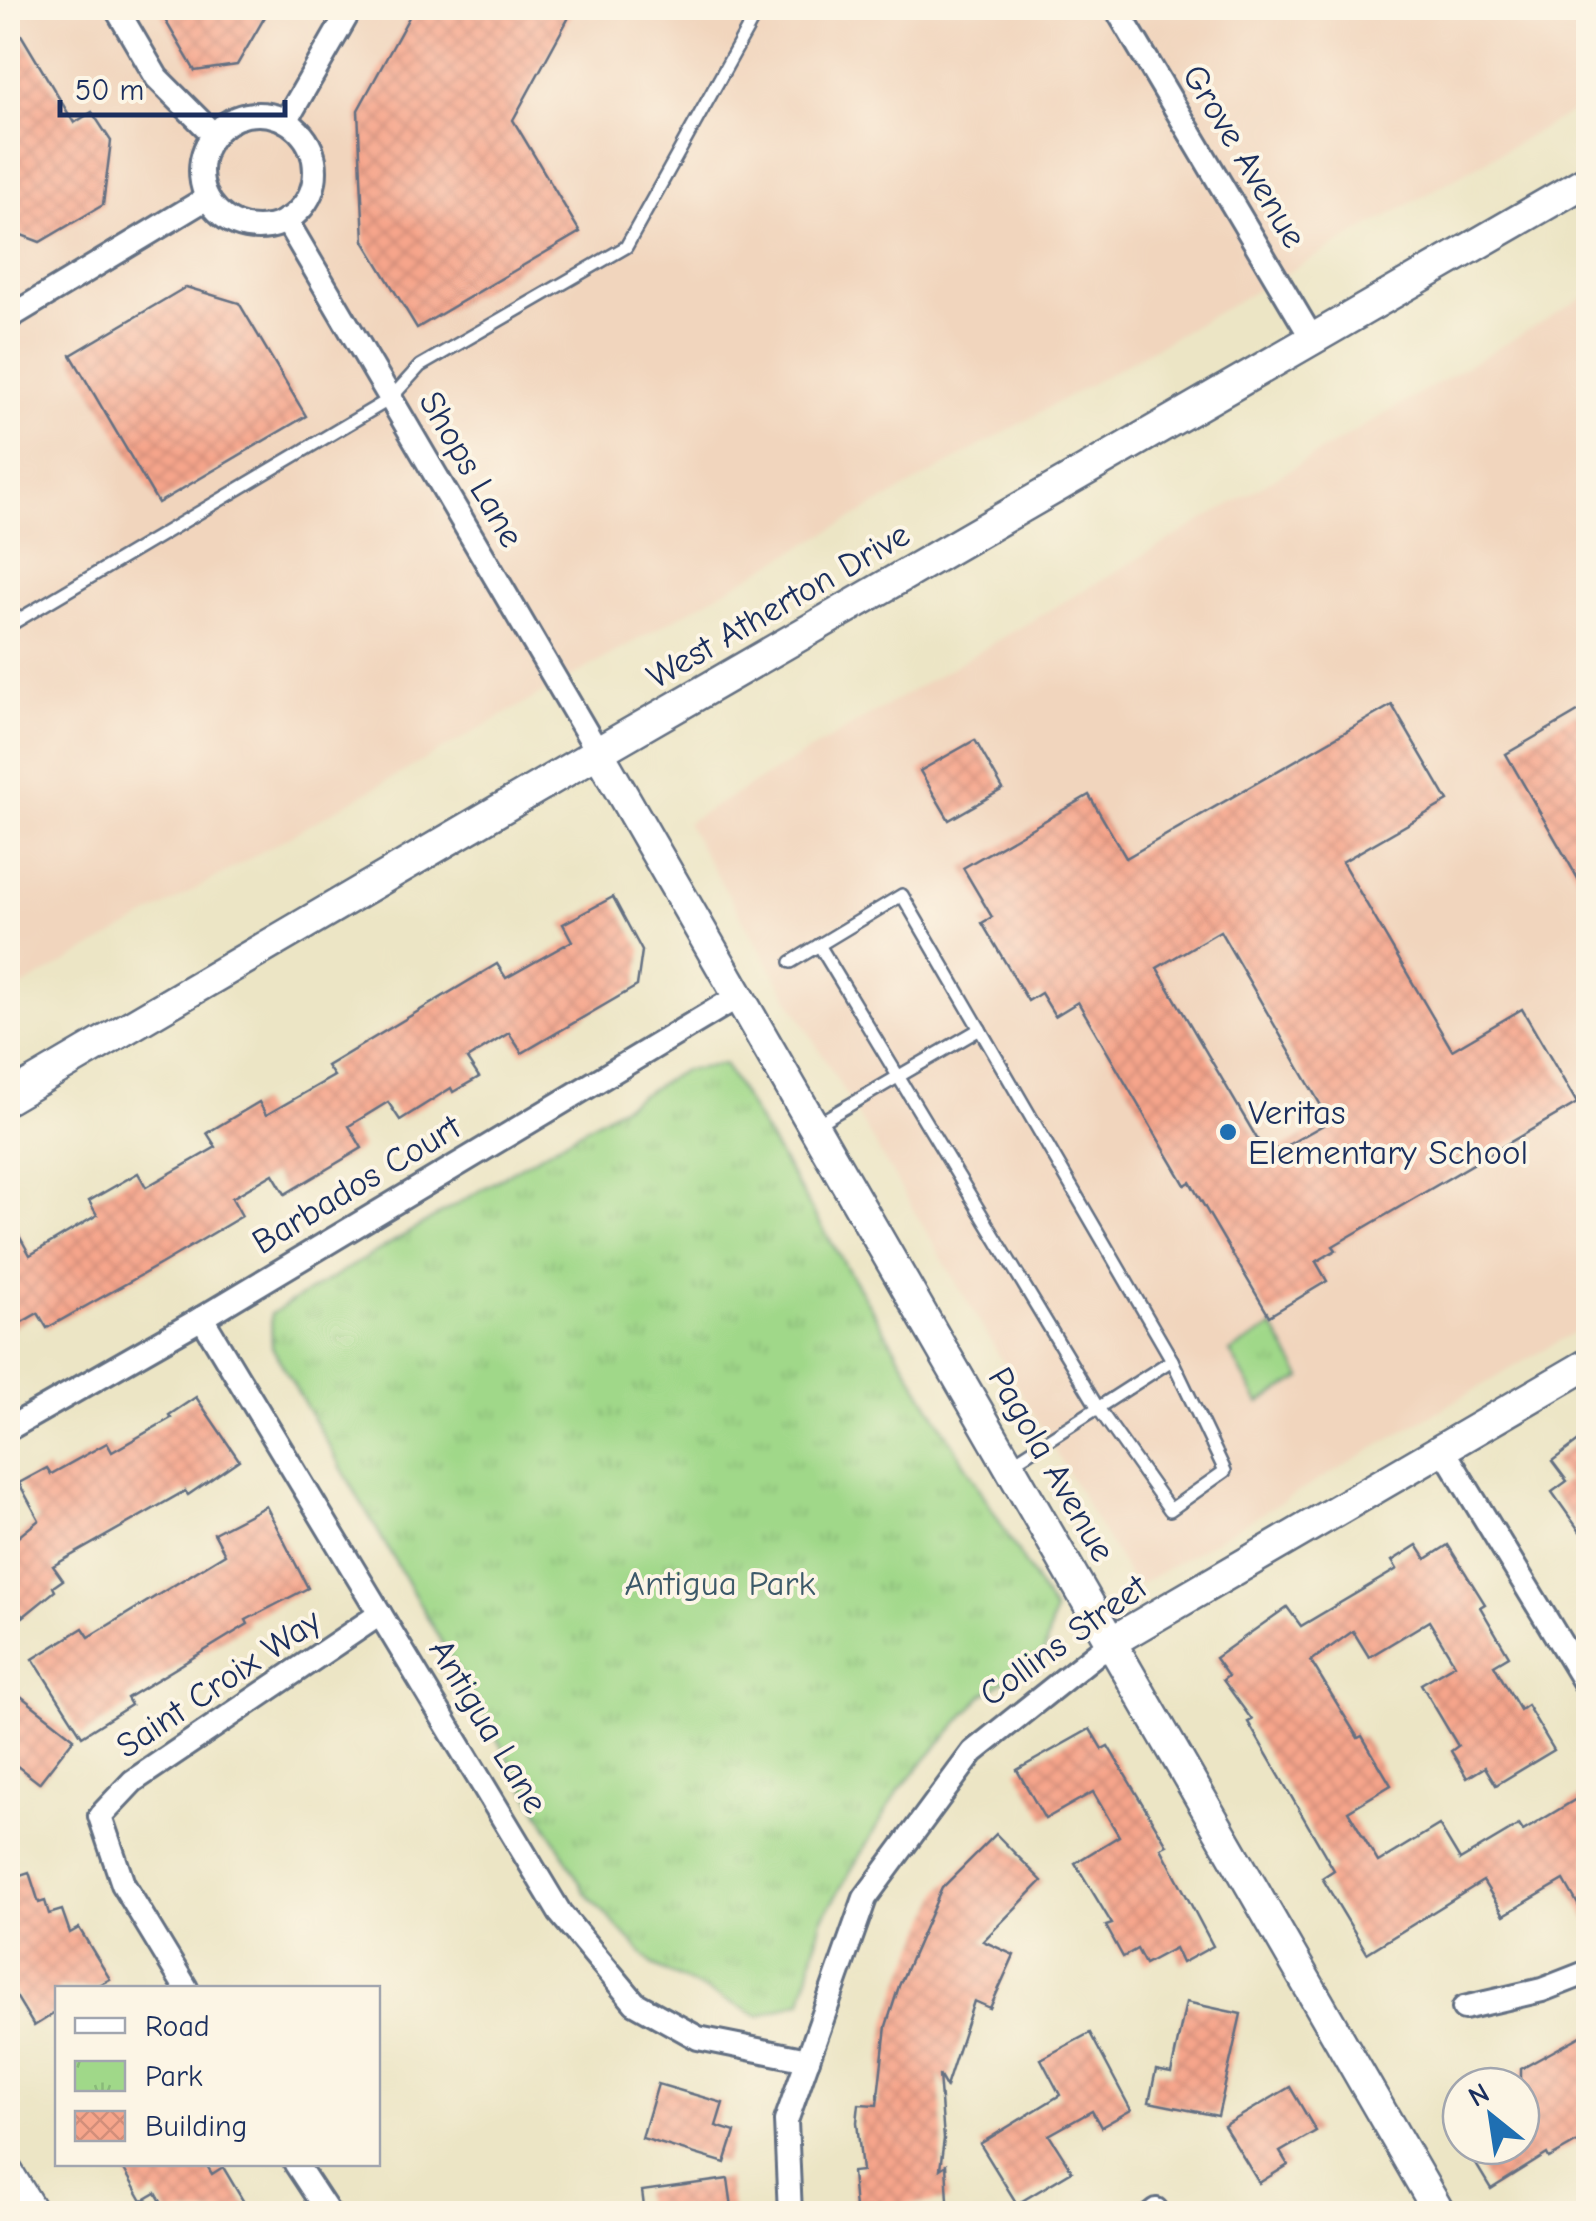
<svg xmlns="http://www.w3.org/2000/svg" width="1596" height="2221" font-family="'Comic Neue',sans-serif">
	<defs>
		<pattern id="park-tufts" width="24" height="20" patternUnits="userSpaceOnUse" patternTransform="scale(2.5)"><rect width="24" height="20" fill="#a0d889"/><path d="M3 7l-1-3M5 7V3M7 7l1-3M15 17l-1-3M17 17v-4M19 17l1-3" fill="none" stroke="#89ba79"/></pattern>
		<pattern id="building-cross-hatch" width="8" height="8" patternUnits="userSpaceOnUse" patternTransform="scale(2.5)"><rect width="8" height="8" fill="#f6a58b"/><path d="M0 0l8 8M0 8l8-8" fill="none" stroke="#d28e7a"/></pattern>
	</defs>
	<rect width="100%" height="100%" fill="#fcf5e5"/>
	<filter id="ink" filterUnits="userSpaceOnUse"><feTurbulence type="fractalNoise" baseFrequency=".01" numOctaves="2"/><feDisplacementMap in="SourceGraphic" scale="20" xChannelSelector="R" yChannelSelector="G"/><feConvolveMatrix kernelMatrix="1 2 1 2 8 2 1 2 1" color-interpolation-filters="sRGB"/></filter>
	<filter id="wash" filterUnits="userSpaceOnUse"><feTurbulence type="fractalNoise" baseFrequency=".0048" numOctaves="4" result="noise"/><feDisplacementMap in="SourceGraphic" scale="40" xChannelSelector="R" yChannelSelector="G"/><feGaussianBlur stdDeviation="2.25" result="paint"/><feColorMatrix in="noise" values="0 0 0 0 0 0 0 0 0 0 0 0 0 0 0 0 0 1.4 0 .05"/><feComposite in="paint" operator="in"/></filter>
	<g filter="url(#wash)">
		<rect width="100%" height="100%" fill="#ece5c5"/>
		<g fill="#f1d5bd">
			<path d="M8,8H1588V103L8,995Z"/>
			<path d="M1588,295V1324L1135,1587L686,823Z"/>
		</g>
		<g fill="url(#park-tufts)" stroke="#5e8474" stroke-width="2.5">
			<path d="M724,1064L1054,1612L1044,1653L983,1695L899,1790L822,1919L802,2001L759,2016L654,1966L585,1892L272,1347L271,1314L682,1071Z"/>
			<path d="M1273,1327L1302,1378L1259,1403L1230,1352Z"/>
		</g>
		<g id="blocks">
			<g fill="url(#building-cross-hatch)" fill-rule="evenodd">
				<path d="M158,8H270L237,65L195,71Z"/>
				<path d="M414,8H574L513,120L580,232L417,328L364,241L358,110Z"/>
				<path d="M8,13L74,123L92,112L111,141L103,205L40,242L8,230Z"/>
				<path d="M186,287L239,303L306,416L158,503L71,355Z"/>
				<path d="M1392,705L1448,801L1342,862L1452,1050L1522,1009L1577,1103L1333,1246L1336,1250L1316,1262L1327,1281L1269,1316L1190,1182L1185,1185L1078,1002L1055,1016L1041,993L1028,1001L982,923L992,917L963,868L1089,795L1126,858ZM1220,931L1330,1121L1277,1151L1276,1149L1266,1154L1157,968Z"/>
				<path d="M1588,706V896L1506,754Z"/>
				<path d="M975,740L1003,789L949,820L920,771Z"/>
				<path d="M613,897L642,951L637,986L522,1053L509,1033L467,1059L479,1077L453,1092L451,1088L400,1120L388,1102L349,1126L362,1148L285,1194L273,1174L232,1198L242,1216L161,1264L47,1328L38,1313L8,1330V1216L30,1255L97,1215L89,1201L138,1173L146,1187L216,1147L207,1133L259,1102L266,1115L334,1076L327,1066L497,964L506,978L572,941L563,924Z"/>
				<path d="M196,1397L239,1460L188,1495L185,1491L53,1566L63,1580L53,1587L55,1591L23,1617L8,1596V1545L39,1520L19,1483L47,1468L51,1474L107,1443L112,1452L171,1418L169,1415Z"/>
				<path d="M1588,1434V1543L1552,1492L1567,1481L1552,1461Z"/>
				<path d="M266,1506L308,1588L246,1620L248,1624L127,1698L131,1705L82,1736L33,1659L83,1628L89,1637L225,1554L214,1533Z"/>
				<path d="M1417,1545L1426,1559L1448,1545L1485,1604L1480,1607L1509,1656L1494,1665L1520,1710L1527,1705L1554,1750L1496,1785L1485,1767L1467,1778L1451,1751L1458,1746L1421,1684L1455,1664L1429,1621L1369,1657L1353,1631L1311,1661L1358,1738L1362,1736L1391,1785L1348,1811L1378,1862L1439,1825L1460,1860L1519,1825L1523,1831L1588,1792V1922L1564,1880L1504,1915L1483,1881L1367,1953L1322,1878L1334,1870L1248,1722L1252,1720L1223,1680L1228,1676L1215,1658L1287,1607L1301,1626L1397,1569L1392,1561Z"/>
				<path d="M8,1686L74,1738L39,1783L8,1759Z"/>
				<path d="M1090,1729L1102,1749L1108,1746L1167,1845L1161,1848L1213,1946L1182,1963L1175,1948L1145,1964L1137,1949L1123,1957L1106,1926L1112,1924L1075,1863L1119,1836L1093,1792L1045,1819L1017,1770Z"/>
				<path d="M996,1834L1042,1881L983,1941L1014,1955L990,2008L974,2001L946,2087L939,2075L944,2139L940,2169L946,2165L948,2201L855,2209L852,2172L862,2171L857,2122L859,2104L877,2105L886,2026L899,1986L942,1888Z"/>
				<path d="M29,1872L39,1903L45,1901L49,1914L62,1910L70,1933L79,1928L110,1979L94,1988H58V2011L34,2026L8,1983V1879Z"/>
				<path d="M1186,2002L1241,2014L1218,2116L1149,2102L1156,2070L1171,2073Z"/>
				<path d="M1588,2032V2136L1549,2158L1547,2154L1491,2189L1465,2146H1521V2069Z"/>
				<path d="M1090,2033L1131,2110L1101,2127L1092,2111L1049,2135L1072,2171L1017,2204L980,2144L1060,2095L1041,2059Z"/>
				<path d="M658,2084L723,2103L716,2126L735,2132L725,2163L642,2138Z"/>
				<path d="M1290,2087L1316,2131L1280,2152L1288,2165L1259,2183L1224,2126Z"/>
				<path d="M121,2164H206L212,2174L223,2167L251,2214H168L156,2193L142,2201Z"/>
				<path d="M728,2179L733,2214H645L642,2191Z"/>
			</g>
		</g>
	</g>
	<g filter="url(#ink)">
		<use href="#blocks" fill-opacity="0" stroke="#646f82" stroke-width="2.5"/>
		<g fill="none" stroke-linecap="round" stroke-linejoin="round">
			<g stroke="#646f82" stroke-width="16">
				<g id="service">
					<path d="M8,626L390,399L420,366L626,247L759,8"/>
					<path d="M819,945L1098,1408L1170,1510L1225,1471L1172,1360L1009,1465"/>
					<path d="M791,962L902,895L1172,1360"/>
					<path d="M815,1125L980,1029"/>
				</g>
			</g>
			<g stroke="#646f82" stroke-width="28">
				<g id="minor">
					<path d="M116,8L157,78L213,134"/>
					<path d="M1116,8L1313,340"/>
					<circle cx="258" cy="171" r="57"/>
					<path d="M286,121L351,8"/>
					<path d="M286,220L598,752"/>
					<path d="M8,318L207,198"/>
					<path d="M202,1318L560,1913L635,2003L698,2038L808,2060"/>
					<path d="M8,1429L202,1318L739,996"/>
					<path d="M1443,1449L1588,1688"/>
					<path d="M186,1988L123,1884L100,1816L133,1781L380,1614"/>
					<path d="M1464,2008L1542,1990L1588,1972"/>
					<path d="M296,2164L329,2214"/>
					<path d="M790,2214L786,2121L865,1898L973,1752L1111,1642"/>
					<path d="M1151,2214L1156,2210"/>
				</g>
			</g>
			<g stroke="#646f82" stroke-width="35">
				<g id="tertiary">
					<path d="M598,752L1440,2214"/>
					<path d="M8,1098L598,752L1588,180"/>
					<path d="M1111,1642L1588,1364"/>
					<path d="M8,2173L33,2214"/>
				</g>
			</g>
			<use href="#service" stroke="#fff" stroke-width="11"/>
			<use href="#minor" stroke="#fff" stroke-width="22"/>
			<use href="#tertiary" stroke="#fff" stroke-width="30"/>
		</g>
	</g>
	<circle fill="#1f6fb2" stroke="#fcf5e5" stroke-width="4" cx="1228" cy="1132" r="10"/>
	<g text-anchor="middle" stroke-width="8" stroke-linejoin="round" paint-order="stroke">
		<g font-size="35" fill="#1b2f5e" stroke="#fcf5e5">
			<text transform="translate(1245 156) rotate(59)" y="12">Grove Avenue</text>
			<text transform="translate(472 469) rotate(60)" y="12">Shops Lane</text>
			<text transform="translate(778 605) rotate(-30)" y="12">West Atherton Drive</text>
			<text transform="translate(356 1184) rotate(-31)" y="12">Barbados Court</text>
			<text transform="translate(1052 1464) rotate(60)" y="12">Pagola Avenue</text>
			<text transform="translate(1063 1640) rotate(-36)" y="12">Collins Street</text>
			<text transform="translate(218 1683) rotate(-34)" y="12">Saint Croix Way</text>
			<text transform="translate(489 1726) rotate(59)" y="12">Antigua Lane</text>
		</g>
		<g font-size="35" fill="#1b2f5e" stroke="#fcf5e5" text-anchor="start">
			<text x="1248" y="1124">Veritas<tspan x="1248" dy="40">Elementary School</tspan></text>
		</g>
		<g font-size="35" fill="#3c5969" stroke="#fcf5e5">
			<text x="720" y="1595">Antigua Park</text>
		</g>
	</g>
	<rect width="1596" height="2221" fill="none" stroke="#fcf5e5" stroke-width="40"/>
	<rect x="55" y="1986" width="325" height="180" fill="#fcf5e5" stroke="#a2a6af" stroke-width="2.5"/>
	<rect x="75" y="2018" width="50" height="15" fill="#ffffff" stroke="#a2a6af" stroke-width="2.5"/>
	<text x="145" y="2036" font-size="30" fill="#1b2f5e">Road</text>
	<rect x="75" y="2061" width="50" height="30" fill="url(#park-tufts)" stroke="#a2a6af" stroke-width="2.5"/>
	<text x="145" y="2086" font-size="30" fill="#1b2f5e">Park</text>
	<rect x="75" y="2111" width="50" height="30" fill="url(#building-cross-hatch)" stroke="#a2a6af" stroke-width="2.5"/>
	<text x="145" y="2136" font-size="30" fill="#1b2f5e">Building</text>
	<g transform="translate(1491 2116) rotate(330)"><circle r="48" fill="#fcf5e5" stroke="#a2a6af" stroke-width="2.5"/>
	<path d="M0-8L18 38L0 25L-18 38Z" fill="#1f6fb2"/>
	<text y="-15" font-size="28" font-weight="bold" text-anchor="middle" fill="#1b2f5e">N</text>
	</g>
	<path d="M60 100v15h225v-15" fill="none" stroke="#1b2f5e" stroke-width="5"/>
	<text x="75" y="100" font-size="30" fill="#1b2f5e" stroke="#fcf5e5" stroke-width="8" paint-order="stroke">50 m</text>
</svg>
